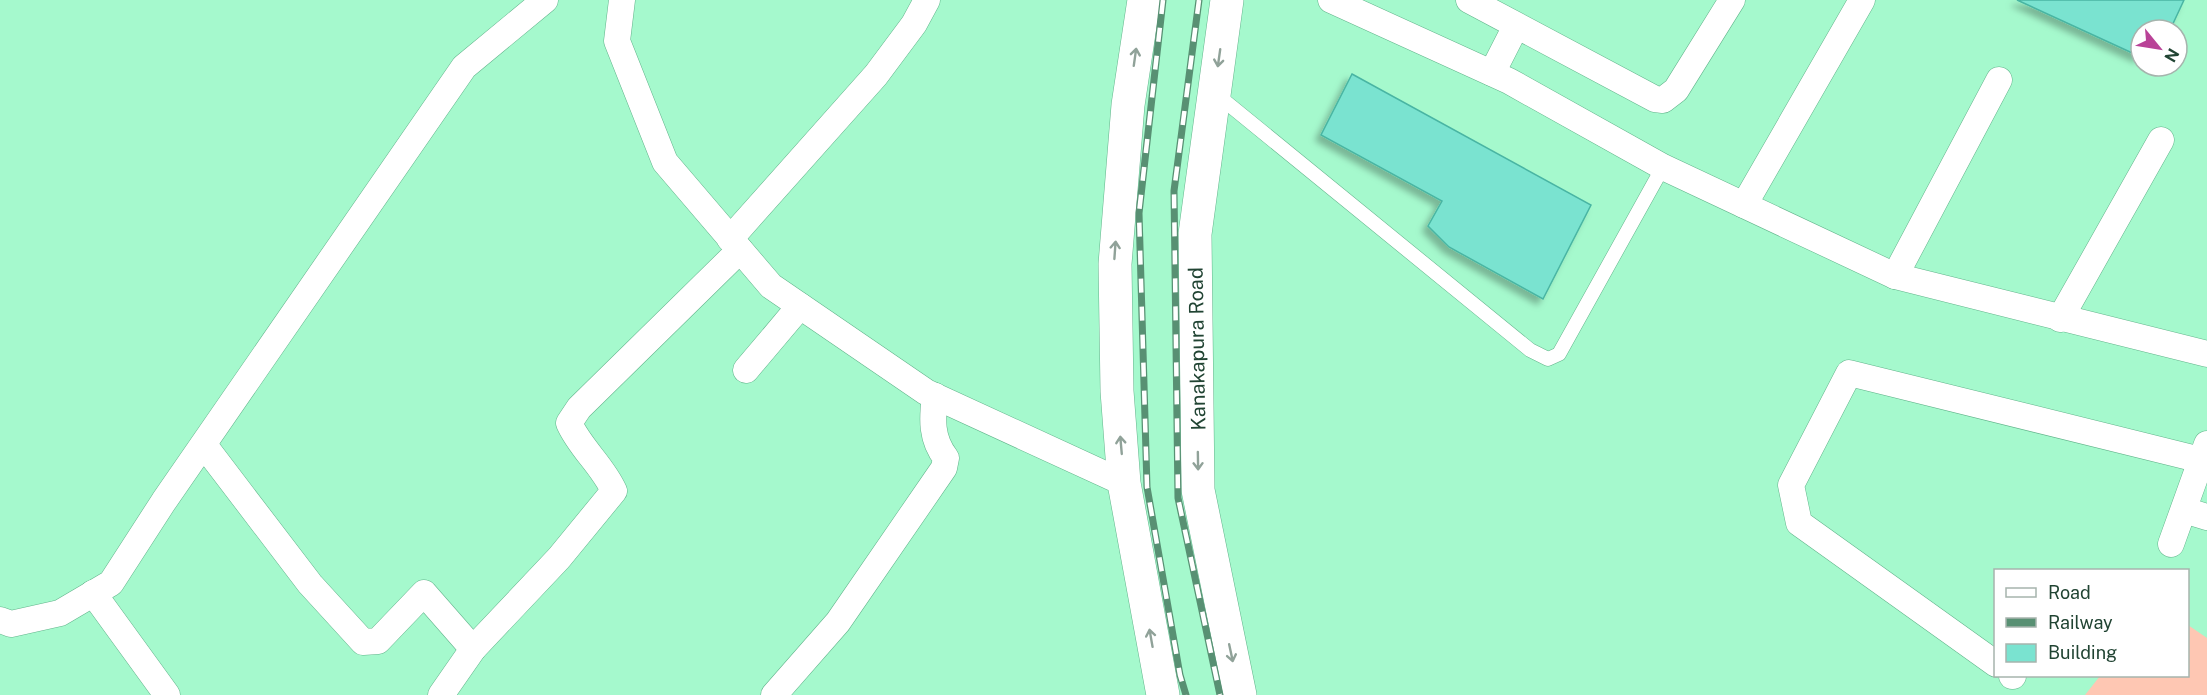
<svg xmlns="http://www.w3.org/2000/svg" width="2207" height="695" font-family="'Public Sans',sans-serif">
	<defs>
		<filter id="shadow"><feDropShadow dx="-5.5" dy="5.5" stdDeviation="3" flood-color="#0004"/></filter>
	</defs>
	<rect width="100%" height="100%" fill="#a5f9cd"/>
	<path fill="#fec7b3" d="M2188,625L2207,638V695H2085L2100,676H2188Z"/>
	<g fill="#7ae3d0" stroke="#49b5a3" stroke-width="1.5" filter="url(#shadow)">
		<path d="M2017,0H2184L2170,30H2141V57Z"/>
		<path d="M1352,74L1591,205L1543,299L1449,247L1428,226L1442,201L1321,135Z"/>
	</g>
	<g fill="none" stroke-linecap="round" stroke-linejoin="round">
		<g stroke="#62b48b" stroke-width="15">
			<path id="service" d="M1216,94L1530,350L1548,359L1559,354L1663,167"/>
		</g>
		<g stroke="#62b48b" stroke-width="27">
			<g id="minor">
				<path d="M622,0L617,41L665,162L771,286L926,392L1124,483"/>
				<path d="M1331,0L1509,81L1663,167L1895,276L2207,354"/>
				<path d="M1469,0L1655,99L1663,100L1676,90L1732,0"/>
				<path d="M1492,73L1516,26"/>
				<path d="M1744,205L1862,0"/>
				<path d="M730,239L876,75L914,24L927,0"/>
				<path d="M1895,276L1999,80"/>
				<path d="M2060,319L2161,140"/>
				<path d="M746,370L800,306"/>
				<path d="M204,445L310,584L363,642L378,641L424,593L473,649"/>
				<path d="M2184,510L2207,517"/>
				<path d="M2171,544L2207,444"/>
				<path d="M93,593L167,695"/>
				<path d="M0,620L11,624L60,613L111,583L164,501L464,67L545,0"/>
				<path d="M1996,664L1799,523L1791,485L1849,373L2201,460"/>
				<path d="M2012,676H2013"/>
				<path d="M441,695L473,649L559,558L614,491C603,466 580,448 569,423L579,408L740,250"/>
				<path d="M774,695L838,622L944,468L946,458C931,439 932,419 935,396"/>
			</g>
		</g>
		<g stroke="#62b48b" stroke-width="34">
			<g id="trunk">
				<path d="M1144,0L1128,105L1115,264L1117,391L1124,483L1163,695"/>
				<path d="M1227,0L1195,234L1198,490L1240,695"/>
			</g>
		</g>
		<use href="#service" stroke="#fff" stroke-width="14"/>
		<use href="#minor" stroke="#fff" stroke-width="26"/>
		<use href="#trunk" stroke="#fff" stroke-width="33"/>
		<g stroke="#589073" stroke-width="7">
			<g id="rail">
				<path d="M1163,0L1139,213L1147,487L1180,675L1186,695"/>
				<path d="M1199,0L1174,191L1178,498L1220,695"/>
			</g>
		</g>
		<use href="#rail" stroke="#fff" stroke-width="4.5" stroke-dasharray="14" stroke-linecap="butt"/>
	</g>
	<defs><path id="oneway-shaft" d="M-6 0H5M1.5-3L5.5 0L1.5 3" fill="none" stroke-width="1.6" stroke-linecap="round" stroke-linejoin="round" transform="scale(1.5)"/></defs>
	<g stroke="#90a299">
		<use href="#oneway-shaft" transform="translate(1135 57) rotate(-82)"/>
		<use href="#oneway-shaft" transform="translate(1219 58) rotate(98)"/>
		<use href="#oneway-shaft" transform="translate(1115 250) rotate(-86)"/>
		<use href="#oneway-shaft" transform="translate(1121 445) rotate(-95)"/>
		<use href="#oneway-shaft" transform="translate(1198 461) rotate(89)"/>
		<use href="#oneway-shaft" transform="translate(1151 638) rotate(-100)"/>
		<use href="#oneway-shaft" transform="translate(1231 653) rotate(78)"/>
	</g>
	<g text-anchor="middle" stroke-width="6" stroke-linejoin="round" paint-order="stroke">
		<g font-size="20" fill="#214433" stroke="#fff">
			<text transform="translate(1197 349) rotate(-91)" y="7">Kanakapura Road</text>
		</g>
	</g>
	<rect x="1994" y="569" width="195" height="108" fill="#ffffff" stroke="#a6b4ad" stroke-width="1.5"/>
	<rect x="2006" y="588" width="30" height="9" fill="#ffffff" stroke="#a6b4ad" stroke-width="1.5"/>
	<text x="2048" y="599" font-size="18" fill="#214433">Road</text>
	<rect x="2006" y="618" width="30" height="9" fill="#589073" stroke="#a6b4ad" stroke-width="1.5"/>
	<text x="2048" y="629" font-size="18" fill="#214433">Railway</text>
	<rect x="2006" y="644" width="30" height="18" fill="#7ae3d0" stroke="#a6b4ad" stroke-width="1.5"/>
	<text x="2048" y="659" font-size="18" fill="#214433">Building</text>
	<g transform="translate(2159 48) rotate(120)"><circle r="28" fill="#ffffff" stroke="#a6b4ad" stroke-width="1.5"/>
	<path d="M0-4.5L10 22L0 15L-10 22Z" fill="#b94297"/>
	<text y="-9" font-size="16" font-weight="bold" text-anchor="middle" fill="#214433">N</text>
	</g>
</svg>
